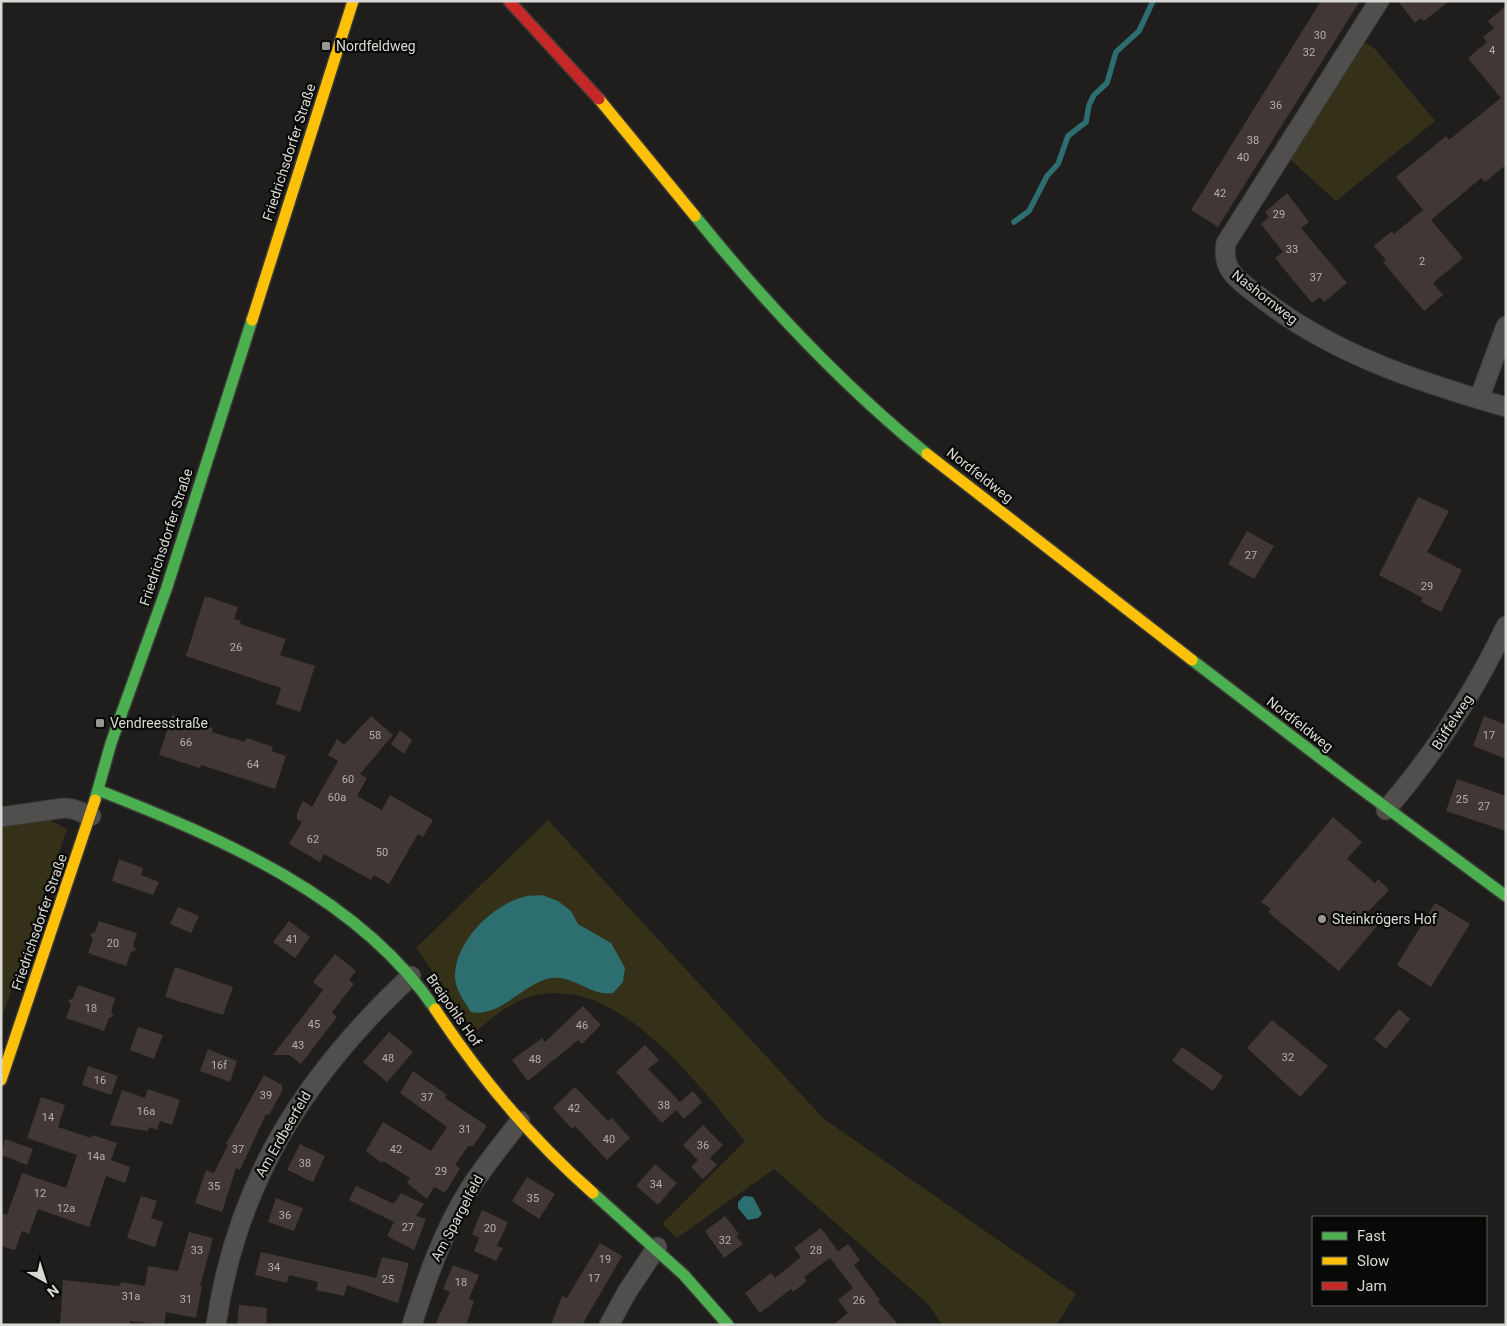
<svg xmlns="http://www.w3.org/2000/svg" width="1507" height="1326" font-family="Roboto,sans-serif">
	<rect width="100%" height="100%" fill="#1f1e1c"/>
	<g fill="#353119">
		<path d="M1365,43L1375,49L1435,121L1336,201L1290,159Z"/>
		<path d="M50,820L67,829L1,1020V828Z"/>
		<path d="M548,820L824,1119L1076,1294L1056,1325H942L929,1305L774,1169L677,1238L662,1224L745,1141C696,1083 615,968 526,998C507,1005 491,1019 475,1032L416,948Z"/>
	</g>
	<g fill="#2d6f70">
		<path d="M542,895L558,901L571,911L578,924L611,943L625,968L623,982L613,993C591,997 575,975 551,978C523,983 501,1018 471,1012C464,1001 454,988 455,974C457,940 492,906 523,897C529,895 536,896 542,895Z"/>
		<path d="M744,1196L753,1197L762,1214L758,1218L748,1220L738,1208V1202Z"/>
	</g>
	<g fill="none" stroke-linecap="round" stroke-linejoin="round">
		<path stroke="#2d6f70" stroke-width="5.5" d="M1014,222L1029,211L1047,176L1058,164L1068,136L1086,122L1089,105L1094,95L1107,83L1116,52L1139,31L1153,1"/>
	</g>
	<g fill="#413836">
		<path d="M1321,1H1360L1218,227L1191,210Z"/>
		<path d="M1398,1H1449L1424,21L1421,18L1415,23Z"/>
		<path d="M1506,6V165L1485,182L1481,178L1431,220L1463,258L1433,283L1443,295L1424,311L1383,262L1386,260L1374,246L1392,231L1394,234L1423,210L1396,177L1446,136L1449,140L1501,98L1468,58L1487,42L1483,37L1494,28L1488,21Z"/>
		<path d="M1287,193L1309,222L1301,228L1347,283L1324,302L1320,297L1312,303L1275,258L1283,252L1261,224L1269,217L1265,212Z"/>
		<path d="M1418,497L1449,511L1427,552L1462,570L1441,612L1421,602L1423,598L1379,575Z"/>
		<path d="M1247,531L1274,546L1254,579L1228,564Z"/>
		<path d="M205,596L238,607L234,619L241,621L240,624L286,639L280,655L315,666L300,712L276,704L281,688L186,656Z"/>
		<path d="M172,715L213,728L212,732L245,742L247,738L273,747L271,751L286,756L275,789L201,765L200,768L159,755Z"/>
		<path d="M371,716L393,735L360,774L367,778L357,796L382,810L390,795L433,820L423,837L418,834L389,884L374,875L371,880L324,854L320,862L289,844L302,822L297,819V813L303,801L312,807L338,761L328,755L337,739L344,745Z"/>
		<path d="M1484,716L1506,725V759L1473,746Z"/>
		<path d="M400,730L412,740L404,754L391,744Z"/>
		<path d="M1457,779L1506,796V831L1446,811Z"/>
		<path d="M1333,817L1362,842L1347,859L1375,883L1378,879L1389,890L1364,916L1377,926L1339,971L1268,912L1271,909L1261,902Z"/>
		<path d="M119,859L143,868L141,875L159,882L153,895L112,881Z"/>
		<path d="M1435,903L1470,924L1431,987L1397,965Z"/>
		<path d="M178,907L199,916L191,933L170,924Z"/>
		<path d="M99,921L137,933L133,946L136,950L131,952L126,966L88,953L93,940L90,935L95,932Z"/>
		<path d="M289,921L310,937L295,958L273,942Z"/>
		<path d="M335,954L356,971L349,980L354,984L332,1012L337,1017L301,1064L289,1055H273L323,990L313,982Z"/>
		<path d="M175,967L233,987L223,1015L165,997Z"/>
		<path d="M78,985L115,998L111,1012L114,1016L109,1018L104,1031L66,1018L71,1005L68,1001L73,998Z"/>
		<path d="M583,1006L601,1025L582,1044L578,1040L528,1081L512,1060L542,1038L545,1042Z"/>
		<path d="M1399,1009L1410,1019L1386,1049L1374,1039Z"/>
		<path d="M1272,1020L1328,1066L1300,1097L1247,1048Z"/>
		<path d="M138,1027L163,1035L154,1059L130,1050Z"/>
		<path d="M389,1032L413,1052L387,1082L363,1062Z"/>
		<path d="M645,1045L659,1060L648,1069L680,1102L693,1091L702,1102L684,1119L676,1110L662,1123L616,1072Z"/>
		<path d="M1182,1047L1223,1076L1213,1091L1172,1061Z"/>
		<path d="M208,1049L237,1061L230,1082L200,1071Z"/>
		<path d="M88,1066L118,1076L111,1095L82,1085Z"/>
		<path d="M413,1071L447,1095L445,1098L487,1126L473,1146H468L455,1165L460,1168L445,1193L434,1187L427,1199L407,1183L410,1178L383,1161L382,1163L366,1151L383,1122L431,1151L447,1127L400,1093Z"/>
		<path d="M264,1075L282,1085V1091L269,1115L266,1114L240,1170L236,1168L222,1212L195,1203L206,1170L214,1173L228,1145L226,1144Z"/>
		<path d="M575,1087L608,1121L612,1118L630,1138L607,1160L575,1126L572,1129L553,1108Z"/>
		<path d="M148,1089L180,1100L172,1125L160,1121L157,1130L149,1127L148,1131L110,1125L122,1090L145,1098Z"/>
		<path d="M41,1097L65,1105L58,1127L91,1138L92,1135L117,1143L111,1160L130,1167L125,1183L106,1176L89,1227L38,1209L29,1234L22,1231L15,1250L1,1246V1213L7,1215L22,1173L66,1188L77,1155L27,1138Z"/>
		<path d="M703,1125L723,1145L710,1158L717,1165L703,1179L691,1167L698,1160L683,1145Z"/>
		<path d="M5,1139L33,1149L27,1165L1,1155Z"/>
		<path d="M300,1144L325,1156L313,1182L287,1170Z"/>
		<path d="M655,1164L677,1183L658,1205L636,1186Z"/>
		<path d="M527,1177L555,1194L539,1219L512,1201Z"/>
		<path d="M356,1186L394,1204L401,1193L424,1204L416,1216L426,1219L414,1250L387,1236L394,1222L349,1200Z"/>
		<path d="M141,1196L157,1201L151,1218L163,1222L155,1247L127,1238Z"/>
		<path d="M276,1198L303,1208L294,1231L268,1222Z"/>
		<path d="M482,1210L508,1222L497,1246L503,1248L496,1261L474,1251L479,1238L472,1234Z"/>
		<path d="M725,1216L739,1234L736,1236L743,1244L724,1258L705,1231Z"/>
		<path d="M821,1228L838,1251L848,1244L860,1260L854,1265L880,1300L878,1302L899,1325H833L848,1313L838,1300L853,1288L830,1258L804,1277L807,1281L793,1292L791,1289L760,1313L745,1293L771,1273L775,1278L801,1257L794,1248Z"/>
		<path d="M189,1232L213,1238L200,1286H202L196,1318L166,1312L164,1325L130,1321V1325H60L63,1280L120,1286L121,1282L145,1286L148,1266L178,1271Z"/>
		<path d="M600,1243L622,1256L582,1325H551L562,1296L567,1298Z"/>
		<path d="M261,1252L376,1278L382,1257L409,1263L398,1303L347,1285L344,1296L316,1290L318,1282L289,1275L287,1283L255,1275Z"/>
		<path d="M453,1265L479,1275L469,1299L474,1301L466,1325H435L450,1292L443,1289Z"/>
		<path d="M239,1305L267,1308L266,1325H237Z"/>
	</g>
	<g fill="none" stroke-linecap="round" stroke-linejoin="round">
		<g stroke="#3a3a37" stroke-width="21">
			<g id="street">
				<path d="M1379,1L1226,243C1221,272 1240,281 1260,297C1332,354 1419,382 1506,407"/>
				<path d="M1479,399L1506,326"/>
				<path d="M1386,810C1434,754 1474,693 1506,626"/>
				<path d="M1,817L64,808L73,809L91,816"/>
				<path d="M216,1325C237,1180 306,1074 411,976"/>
				<path d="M412,1325C427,1278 443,1231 470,1188C485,1165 503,1143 520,1121"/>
				<path d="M609,1325L627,1292L657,1247"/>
			</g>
		</g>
		<g stroke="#3a3a37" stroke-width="14">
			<g id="fast">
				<path d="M695,216C765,303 840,383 927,454"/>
				<path d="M1192,660L1349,780L1506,896"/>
				<path d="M98,790C220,838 359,896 435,1009"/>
				<path d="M95,800L111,743L167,587L252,320"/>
				<path d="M593,1193L684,1275L728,1325"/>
			</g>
		</g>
		<g stroke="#3a3a37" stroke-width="14">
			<g id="slow">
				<path d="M599,99L695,216"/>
				<path d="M252,320L353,1"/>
				<path d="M927,454L1192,660"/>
				<path d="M435,1009C480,1077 531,1139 593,1193"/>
				<path d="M1,1080L95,800"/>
			</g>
		</g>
		<g stroke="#3a3a37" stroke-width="14">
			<path id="jam" d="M509,1L599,99"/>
		</g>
		<use href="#street" stroke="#504f4e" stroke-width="19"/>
		<use href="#fast" stroke="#4caf50" stroke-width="11"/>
		<use href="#slow" stroke="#ffc107" stroke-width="11"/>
		<use href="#jam" stroke="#c62828" stroke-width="11"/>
	</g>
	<g fill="#979794" stroke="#090907" stroke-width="2">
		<rect x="321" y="41" width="10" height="10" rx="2.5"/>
		<rect x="95" y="718" width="10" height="10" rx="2.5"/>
		<circle cx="1322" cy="919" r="5"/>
	</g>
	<g text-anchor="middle" stroke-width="4.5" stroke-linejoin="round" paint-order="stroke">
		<g font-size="11" fill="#b2b0ad">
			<text x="1320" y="39">30</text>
			<text x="1492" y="54">4</text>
			<text x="1309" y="56">32</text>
			<text x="1276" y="109">36</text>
			<text x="1253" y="144">38</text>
			<text x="1243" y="161">40</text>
			<text x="1220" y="197">42</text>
			<text x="1279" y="218">29</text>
			<text x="1292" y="253">33</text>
			<text x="1422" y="265">2</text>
			<text x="1316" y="281">37</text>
			<text x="1251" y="559">27</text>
			<text x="1427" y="590">29</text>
			<text x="236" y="651">26</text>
			<text x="375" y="739">58</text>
			<text x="1489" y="739">17</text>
			<text x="186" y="746">66</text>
			<text x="253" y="768">64</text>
			<text x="348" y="783">60</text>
			<text x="337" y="801">60a</text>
			<text x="1462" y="803">25</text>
			<text x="1484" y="810">27</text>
			<text x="313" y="843">62</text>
			<text x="382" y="856">50</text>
			<text x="292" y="943">41</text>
			<text x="113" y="947">20</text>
			<text x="91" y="1012">18</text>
			<text x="314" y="1028">45</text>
			<text x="582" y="1029">46</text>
			<text x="298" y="1049">43</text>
			<text x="1288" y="1061">32</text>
			<text x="388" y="1062">48</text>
			<text x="535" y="1063">48</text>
			<text x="219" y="1069">16f</text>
			<text x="100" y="1084">16</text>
			<text x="266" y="1099">39</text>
			<text x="427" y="1101">37</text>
			<text x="664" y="1109">38</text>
			<text x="574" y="1112">42</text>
			<text x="146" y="1115">16a</text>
			<text x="48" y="1121">14</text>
			<text x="465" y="1133">31</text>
			<text x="609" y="1143">40</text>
			<text x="703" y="1149">36</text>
			<text x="238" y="1153">37</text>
			<text x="396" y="1153">42</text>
			<text x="96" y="1160">14a</text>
			<text x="305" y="1167">38</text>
			<text x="441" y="1175">29</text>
			<text x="656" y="1188">34</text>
			<text x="214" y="1190">35</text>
			<text x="40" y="1197">12</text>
			<text x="533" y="1202">35</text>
			<text x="66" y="1212">12a</text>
			<text x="285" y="1219">36</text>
			<text x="408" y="1231">27</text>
			<text x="490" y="1232">20</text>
			<text x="725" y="1244">32</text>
			<text x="197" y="1254">33</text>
			<text x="816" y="1254">28</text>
			<text x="605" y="1263">19</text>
			<text x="274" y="1271">34</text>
			<text x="594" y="1282">17</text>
			<text x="388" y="1283">25</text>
			<text x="461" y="1286">18</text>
			<text x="131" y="1300">31a</text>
			<text x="186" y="1303">31</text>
			<text x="859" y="1304">26</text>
		</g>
		<g font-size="14" fill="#d8d8d5" stroke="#090907" text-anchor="start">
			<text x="336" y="51">Nordfeldweg</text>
			<text x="110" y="728">Vendreesstraße</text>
			<text x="1332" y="924">Steinkrögers Hof</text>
		</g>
		<g font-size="14" fill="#d8d8d5" stroke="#090907">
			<text transform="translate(289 152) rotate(-72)" y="5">Friedrichsdorfer Straße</text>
			<text transform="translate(1265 297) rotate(38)" y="5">Nashornweg</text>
			<text transform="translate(980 475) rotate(38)" y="5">Nordfeldweg</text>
			<text transform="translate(166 537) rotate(-72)" y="5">Friedrichsdorfer Straße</text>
			<text transform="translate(1452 722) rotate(-57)" y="5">Büffelweg</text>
			<text transform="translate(1300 724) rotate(38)" y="5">Nordfeldweg</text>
			<text transform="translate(39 922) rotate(-71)" y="5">Friedrichsdorfer Straße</text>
			<text transform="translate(454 1010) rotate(55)" y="5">Breipohls Hof</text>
			<text transform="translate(283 1134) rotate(-60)" y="5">Am Erdbeerfeld</text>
			<text transform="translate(457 1218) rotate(-62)" y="5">Am Spargelfeld</text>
		</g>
	</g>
	<rect width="1507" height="1326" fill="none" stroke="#d8d8d5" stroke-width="5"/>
	<rect x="1312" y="1216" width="175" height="90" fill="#090907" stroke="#5c5c59"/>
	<rect x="1322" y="1232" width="25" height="8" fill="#4caf50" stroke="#5c5c59"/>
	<text x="1357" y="1241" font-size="15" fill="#d8d8d5">Fast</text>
	<rect x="1322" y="1257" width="25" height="8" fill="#ffc107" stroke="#5c5c59"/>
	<text x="1357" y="1266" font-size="15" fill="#d8d8d5">Slow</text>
	<rect x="1322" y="1282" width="25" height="8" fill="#c62828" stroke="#5c5c59"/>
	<text x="1357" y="1291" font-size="15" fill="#d8d8d5">Jam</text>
	<g transform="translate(45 1281) rotate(141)" stroke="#090907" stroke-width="4" paint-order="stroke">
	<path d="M0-4L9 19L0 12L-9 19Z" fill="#d8d8d5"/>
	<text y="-8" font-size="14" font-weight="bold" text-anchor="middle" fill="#d8d8d5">N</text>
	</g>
</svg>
